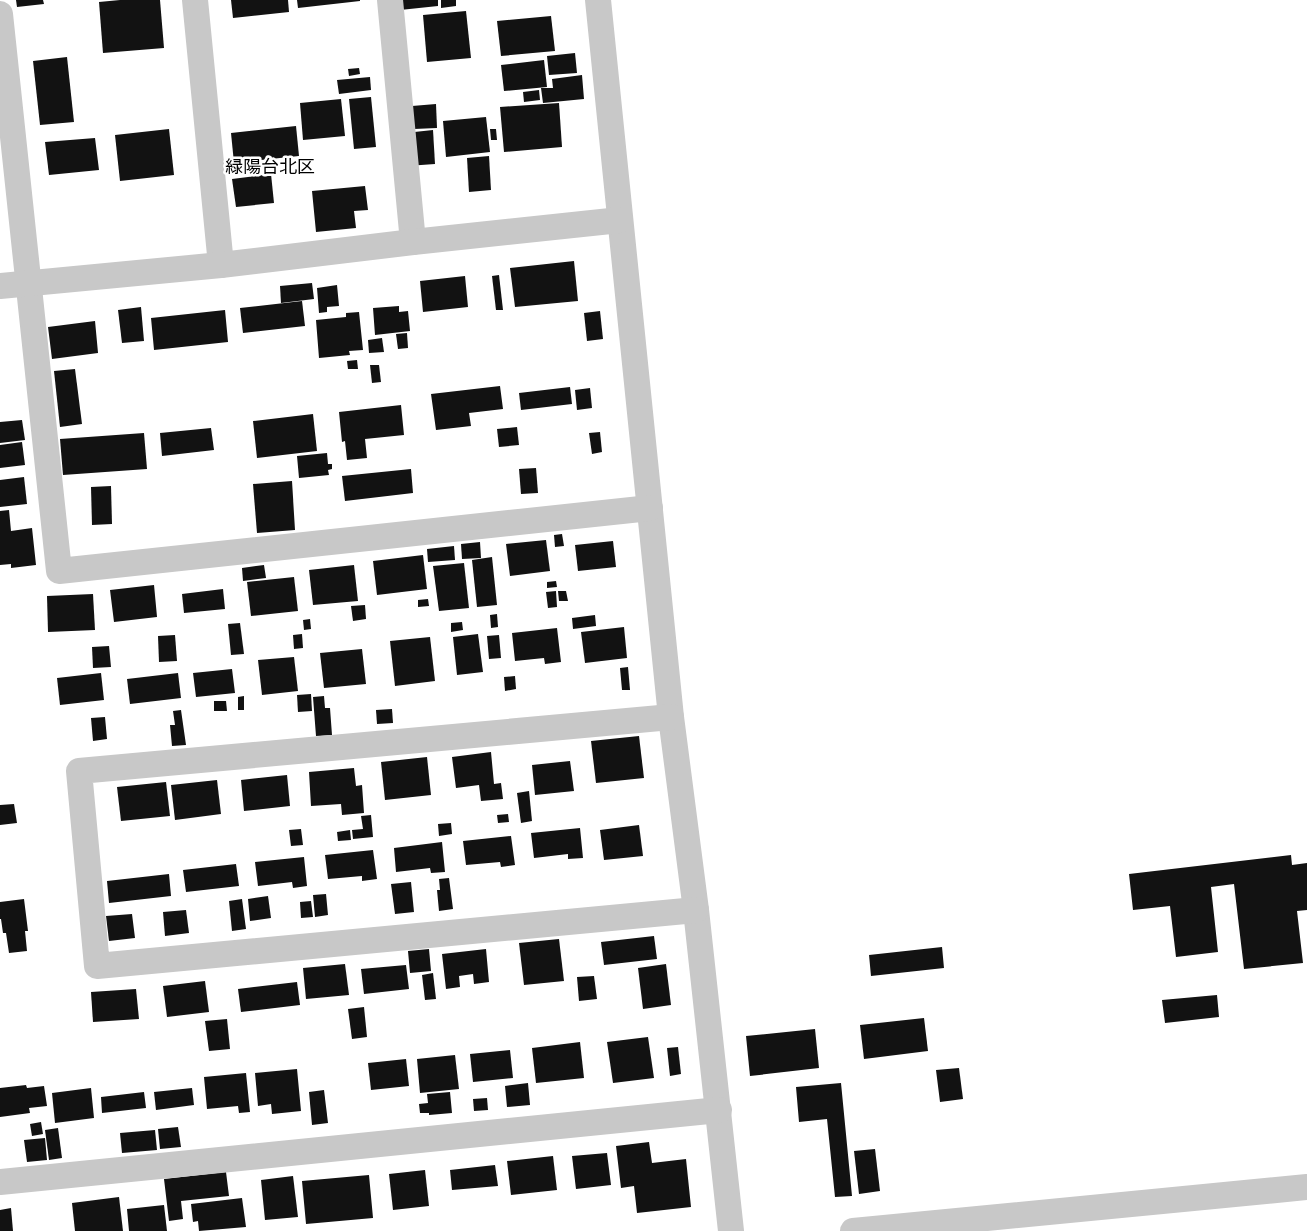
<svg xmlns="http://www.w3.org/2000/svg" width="1307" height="1231" font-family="'Alegreya Sans','Noto Sans JP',sans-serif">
	<rect width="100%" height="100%" fill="#fff"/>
	<g fill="#121212">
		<path d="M16,0H43L44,4L17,7Z"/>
		<path d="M120,0H160L164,48L103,53L99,2Z"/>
		<path d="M231,0H288L289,12L233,18Z"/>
		<path d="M297,0H360V1L298,8Z"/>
		<path d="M399,0H438V6L400,10Z"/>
		<path d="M441,0H456V6L441,8Z"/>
		<path d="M466,11L471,58L427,62L423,15Z"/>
		<path d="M551,16L555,51L501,56L497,21Z"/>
		<path d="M575,53L577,73L549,75L547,56Z"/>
		<path d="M67,57L74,122L40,125L33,61Z"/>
		<path d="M544,60L547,87L504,91L501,65Z"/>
		<path d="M359,68L360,74L349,76L348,69Z"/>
		<path d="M582,75L584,99L543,103L541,88H553L552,79Z"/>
		<path d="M370,77L371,90L339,94L337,80Z"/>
		<path d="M539,90L540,100L524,102L523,92Z"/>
		<path d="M371,97L376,147L354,149L349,99Z"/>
		<path d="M341,99L345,136L303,140L300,103Z"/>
		<path d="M559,103L562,147L504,152L500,107Z"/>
		<path d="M436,104L437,128L414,129L412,106Z"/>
		<path d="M486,117L490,152L446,157L443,121Z"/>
		<path d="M296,126L299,156L234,163L231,133Z"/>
		<path d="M169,129L174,175L120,181L115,135Z"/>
		<path d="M490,129H496L497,140H491Z"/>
		<path d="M433,130L435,164L407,166L405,133Z"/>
		<path d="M95,138L99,170L49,175L45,142Z"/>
		<path d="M489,156L491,190L469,192L467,158Z"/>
		<path d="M271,174L274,203L236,207L232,179Z"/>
		<path d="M365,186L368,210L354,211L356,228L316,232L312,191Z"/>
		<path d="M574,261L578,301L515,307L510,268Z"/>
		<path d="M499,275L503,310H496L492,276Z"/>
		<path d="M465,276L468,307L423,312L420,281Z"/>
		<path d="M312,283L314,299L281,303L280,286Z"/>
		<path d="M337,285L339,306L327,307V312L319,313L317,288Z"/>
		<path d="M302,301L305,326L243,333L240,308Z"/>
		<path d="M399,306V312L408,311L410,331L375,335L373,308Z"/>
		<path d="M141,307L144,341L122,343L118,310Z"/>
		<path d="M225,310L228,342L154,350L151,318Z"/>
		<path d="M600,311L603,339L587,341L584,313Z"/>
		<path d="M359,312L363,350L349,351L350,355L319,358L316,320L346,317V313Z"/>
		<path d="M95,321L98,353L52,359L48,327Z"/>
		<path d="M407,333L408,348L398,349L396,334Z"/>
		<path d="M382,338L384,352L369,353L368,340Z"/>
		<path d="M357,360L358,369H348L347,361Z"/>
		<path d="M370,365H379L381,382L372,383Z"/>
		<path d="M75,369L82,424L60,427L54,371Z"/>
		<path d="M500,386L503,409L469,413L471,426L436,430L431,394Z"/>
		<path d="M570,387L572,404L521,410L519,393Z"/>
		<path d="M590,388L592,408L577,410L575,390Z"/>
		<path d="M401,405L404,435L365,439L367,458L347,460L345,441L342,442L339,412Z"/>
		<path d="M313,414L317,451L257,458L253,421Z"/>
		<path d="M22,420L25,440L0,443V422Z"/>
		<path d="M517,427L519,445L499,447L497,429Z"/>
		<path d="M211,428L214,450L162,456L160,433Z"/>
		<path d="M600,432L602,452L592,454L589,433Z"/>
		<path d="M144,433L147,469L63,475L60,439Z"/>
		<path d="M22,442L25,465L0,468V445Z"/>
		<path d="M327,453L328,464H332V469L328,470L329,475L299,478L297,456Z"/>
		<path d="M536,468L538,493L521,494L519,469Z"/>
		<path d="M411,469L413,493L345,501L342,476Z"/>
		<path d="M24,477L27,504L0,507V480Z"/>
		<path d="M292,481L295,530L257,533L253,484Z"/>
		<path d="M111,486L112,524L92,525L91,487Z"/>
		<path d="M9,510L11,531L32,528L36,565L11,568V564L0,565V511Z"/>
		<path d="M562,534L564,546L555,547L554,535Z"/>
		<path d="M546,540L550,571L510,576L506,544Z"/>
		<path d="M613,541L616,567L578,571L575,545Z"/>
		<path d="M480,542L481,558L462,559L461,544Z"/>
		<path d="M454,546L455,560L428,562L427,549Z"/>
		<path d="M423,555L427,589L377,595L373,561Z"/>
		<path d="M492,557L497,605L477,607L472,560Z"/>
		<path d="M464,563L469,608L439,611L433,566Z"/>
		<path d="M264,565L266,578L243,581L242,568Z"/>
		<path d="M354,565L358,601L313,605L309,570Z"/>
		<path d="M294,577L298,611L251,616L247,582Z"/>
		<path d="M556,581L557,587L547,588V582Z"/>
		<path d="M154,585L157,617L114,622L110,590Z"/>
		<path d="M223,589L225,609L184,613L182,594Z"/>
		<path d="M556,591L557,607L548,608L546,592Z"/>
		<path d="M558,591H566L568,601H559Z"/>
		<path d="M93,594L95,630L48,632L47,596Z"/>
		<path d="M428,599L429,606L418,607V600Z"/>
		<path d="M365,605L366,619L353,621L351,606Z"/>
		<path d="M497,614L498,627L491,628L490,615Z"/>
		<path d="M595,615L596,626L573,629L572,618Z"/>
		<path d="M310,619L311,629L304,630L303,620Z"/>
		<path d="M462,622L463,630L451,632V623Z"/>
		<path d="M240,623L244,654L231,655L228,624Z"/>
		<path d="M624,627L627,658L585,663L581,632Z"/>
		<path d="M557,628L561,662L545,664L544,658L515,661L512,633Z"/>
		<path d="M302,634L303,648L294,649L293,635Z"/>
		<path d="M478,634L483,672L457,675L453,637Z"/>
		<path d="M175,635L177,661L159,662L158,636Z"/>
		<path d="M499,635L501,658L489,659L487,636Z"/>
		<path d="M430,637L435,681L395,686L390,641Z"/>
		<path d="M109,646L111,667L93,668L92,647Z"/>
		<path d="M362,649L366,684L324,688L320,653Z"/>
		<path d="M294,657L298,691L262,695L258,660Z"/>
		<path d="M628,667L630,690H622L620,668Z"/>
		<path d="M232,669L235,693L196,697L193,673Z"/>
		<path d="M101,673L104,700L60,705L57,678Z"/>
		<path d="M178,673L181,698L130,704L127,679Z"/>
		<path d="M515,676L516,689L505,691L504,677Z"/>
		<path d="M311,694L312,711L298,712L297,695Z"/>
		<path d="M244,696V710H238V697Z"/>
		<path d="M324,696L325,708H330L332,735L316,736L313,697Z"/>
		<path d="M214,701H226L227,711H214Z"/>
		<path d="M392,709L393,723L377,724L376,710Z"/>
		<path d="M181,710L186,745L172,746L170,725H175L173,711Z"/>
		<path d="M105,717L107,739L93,741L91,718Z"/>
		<path d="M639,736L644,778L596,783L591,741Z"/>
		<path d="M491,752L494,784L501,783L503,799L481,801L479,785L456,788L452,757Z"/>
		<path d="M427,757L431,795L385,800L381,762Z"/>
		<path d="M570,761L574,791L535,795L532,765Z"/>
		<path d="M354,768L356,786L362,785L364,813L342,815L341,804L311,806L309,772Z"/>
		<path d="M287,775L290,806L244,811L241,780Z"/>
		<path d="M217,780L221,814L175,820L171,785Z"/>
		<path d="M166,782L170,816L121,821L117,787Z"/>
		<path d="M529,791L532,821L521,823L517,793Z"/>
		<path d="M14,804L17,823L0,825V805Z"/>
		<path d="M508,814L509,822L498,823L497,815Z"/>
		<path d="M371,815L373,837L353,839L352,830L363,829L361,816Z"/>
		<path d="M451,823L452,834L439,836L438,824Z"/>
		<path d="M639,825L643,856L604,860L600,830Z"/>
		<path d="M580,828L583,858L568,859V854L534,858L531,833Z"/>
		<path d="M301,829L303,845L291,846L289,830Z"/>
		<path d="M350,830L351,840L338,841L337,832Z"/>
		<path d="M511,836L515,865L501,867L500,862L466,865L463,841Z"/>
		<path d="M442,842L445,872L431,873L430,868L396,872L394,848Z"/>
		<path d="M373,850L377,879L362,881V876L328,879L325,855Z"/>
		<path d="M1291,855L1292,865L1307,863V910L1297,911L1303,963L1244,969L1234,884L1211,887L1218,952L1176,957L1170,906L1133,910L1129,874Z"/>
		<path d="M304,857L307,886L293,888L292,882L258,886L255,862Z"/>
		<path d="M236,864L239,886L186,892L183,870Z"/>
		<path d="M169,874L171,896L109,903L107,881Z"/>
		<path d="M449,878L453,909L439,911L437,890H440L439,879Z"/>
		<path d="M411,882L414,912L395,914L391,884Z"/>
		<path d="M326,894L328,915L315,917L313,895Z"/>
		<path d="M268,896L271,918L250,921L248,899Z"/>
		<path d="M24,899L28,931H25L27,951L9,953L6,933H3L1,919H0V902Z"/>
		<path d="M242,899L246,929L232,931L229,901Z"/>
		<path d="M311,901L313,917L301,918L300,902Z"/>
		<path d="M186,910L189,933L165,936L163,912Z"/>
		<path d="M132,914L135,938L109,941L106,916Z"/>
		<path d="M654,936L657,959L604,965L601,942Z"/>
		<path d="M559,939L564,981L524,985L519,943Z"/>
		<path d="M942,947L944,968L871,976L869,955Z"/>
		<path d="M429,949L431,971L410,973L408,951Z"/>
		<path d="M486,949L489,982L474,984L473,974L459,976L460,987L446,989L442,954Z"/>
		<path d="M345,964L349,995L306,999L303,968Z"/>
		<path d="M666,964L671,1005L643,1009L638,968Z"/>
		<path d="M406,965L409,989L364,994L361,969Z"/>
		<path d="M433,973L436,999L425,1000L422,975Z"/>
		<path d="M594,976L597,999L579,1001L577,977Z"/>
		<path d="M205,981L209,1012L167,1017L163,986Z"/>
		<path d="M297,982L300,1005L241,1012L238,989Z"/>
		<path d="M136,989L139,1019L93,1022L91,992Z"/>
		<path d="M1217,995L1219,1017L1165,1023L1162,1000Z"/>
		<path d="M364,1007L367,1037L352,1039L348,1009Z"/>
		<path d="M924,1018L928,1051L864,1059L860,1025Z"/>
		<path d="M227,1019L230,1049L209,1051L205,1021Z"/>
		<path d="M815,1029L819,1068L750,1076L746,1036Z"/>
		<path d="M648,1037L654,1078L613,1083L607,1042Z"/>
		<path d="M580,1042L584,1078L536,1083L532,1048Z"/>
		<path d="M678,1047L681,1074L670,1076L667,1048Z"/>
		<path d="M510,1050L513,1078L473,1082L470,1054Z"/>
		<path d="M455,1055L459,1089L420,1093L417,1059Z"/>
		<path d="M406,1059L409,1086L371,1090L368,1063Z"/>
		<path d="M959,1068L963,1099L940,1102L936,1070Z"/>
		<path d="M297,1069L301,1111L272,1114L271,1104L258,1106L255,1073Z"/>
		<path d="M246,1073L250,1112L239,1113L238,1106L207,1109L204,1077Z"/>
		<path d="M528,1083L530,1105L507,1107L505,1086Z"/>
		<path d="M841,1083L852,1196L835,1197L827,1119L799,1122L796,1087Z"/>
		<path d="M26,1085L27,1088L44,1086L47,1106L29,1108L30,1113L0,1117V1088Z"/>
		<path d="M91,1088L94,1118L55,1123L52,1093Z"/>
		<path d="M192,1088L194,1105L156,1110L154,1092Z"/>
		<path d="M324,1090L328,1123L312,1125L309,1092Z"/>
		<path d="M144,1092L146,1108L102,1113L101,1097Z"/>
		<path d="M450,1092L452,1113L429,1115V1113H420L419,1104L428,1103L427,1094Z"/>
		<path d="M487,1098L488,1110L474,1111L473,1099Z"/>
		<path d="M41,1122L43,1134L32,1136L30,1124Z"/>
		<path d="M178,1127L181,1147L160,1149L158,1129Z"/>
		<path d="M58,1128L62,1158L49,1160L45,1130Z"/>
		<path d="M155,1130L157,1150L122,1153L120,1133Z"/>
		<path d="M45,1138L47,1160L27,1162L24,1140Z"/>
		<path d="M649,1142L652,1163L686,1159L691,1207L637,1213L634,1186L621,1188L616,1146Z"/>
		<path d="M875,1149L880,1191L859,1194L854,1151Z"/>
		<path d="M607,1153L611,1185L576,1189L572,1156Z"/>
		<path d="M553,1156L557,1190L511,1195L507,1161Z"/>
		<path d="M495,1165L498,1186L452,1190L450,1170Z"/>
		<path d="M425,1170L429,1206L393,1210L389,1174Z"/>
		<path d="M226,1172L229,1196L181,1201L183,1219L169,1221L164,1179Z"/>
		<path d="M369,1175L373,1218L306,1224L302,1181Z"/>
		<path d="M293,1176L298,1217L265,1220L261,1180Z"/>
		<path d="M119,1197L123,1231H75L72,1203Z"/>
		<path d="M242,1198L246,1227L199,1231L198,1221L193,1222L191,1204Z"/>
		<path d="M164,1205L167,1231H129L127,1209Z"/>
		<path d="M11,1208L13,1231H0V1210Z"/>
	</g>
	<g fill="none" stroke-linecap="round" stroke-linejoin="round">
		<g stroke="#c8c8c8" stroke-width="26">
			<path d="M195,0L221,265"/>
			<path d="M390,0L413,242"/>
			<path d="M598,0L671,717L696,910L731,1231"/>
			<path d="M0,14L59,571L650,508"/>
			<path d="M0,286L221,265L413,242L620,220"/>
			<path d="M671,717L79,771L97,966L696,910"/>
			<path d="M0,1182L719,1110"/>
			<path d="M853,1231L1307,1187"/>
		</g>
	</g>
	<g text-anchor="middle" stroke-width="5" stroke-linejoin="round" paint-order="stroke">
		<g font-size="18" fill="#000" stroke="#fff">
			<text x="270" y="173">緑陽台北区</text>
		</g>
	</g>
</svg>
